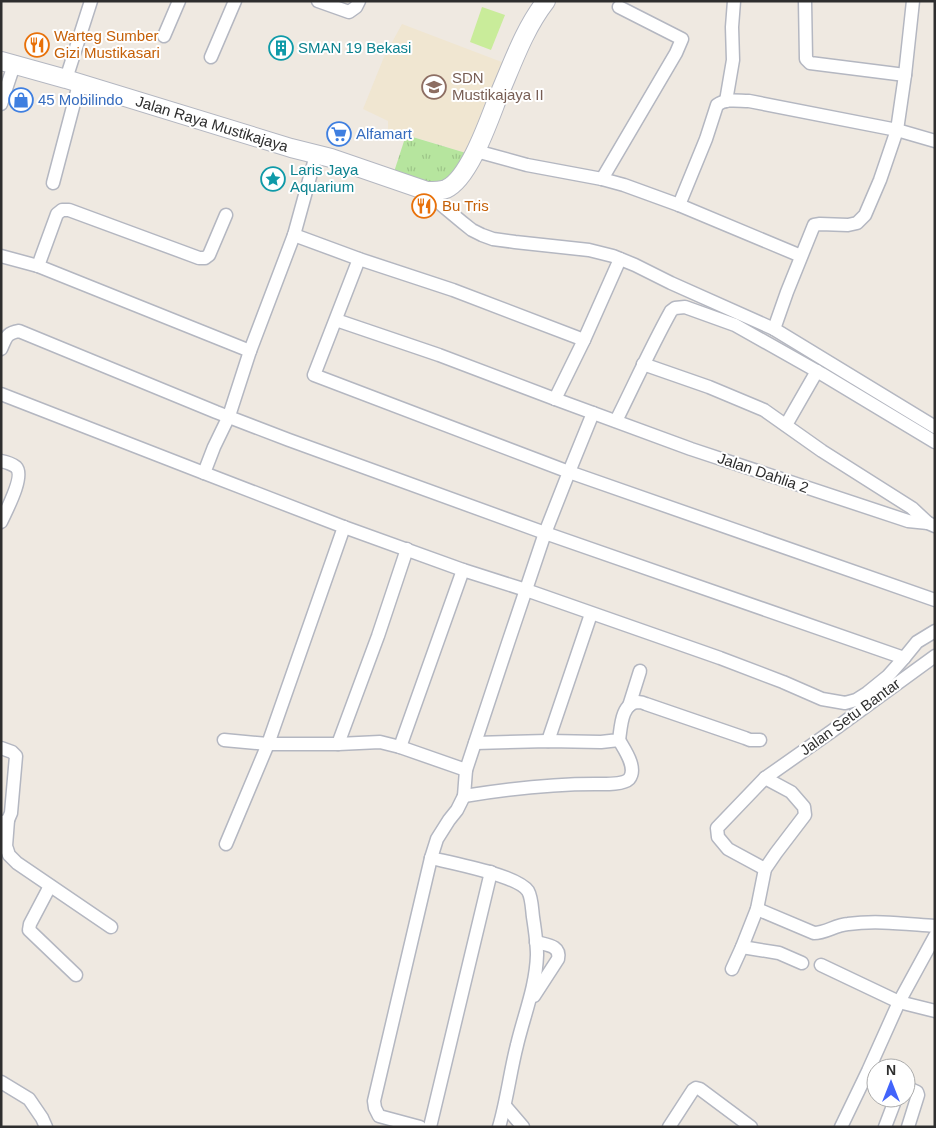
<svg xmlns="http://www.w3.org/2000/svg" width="936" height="1128" font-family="Helvetica,sans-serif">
	<defs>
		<pattern id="grass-tufts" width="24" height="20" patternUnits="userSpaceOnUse" patternTransform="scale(1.25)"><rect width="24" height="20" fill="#b6e59e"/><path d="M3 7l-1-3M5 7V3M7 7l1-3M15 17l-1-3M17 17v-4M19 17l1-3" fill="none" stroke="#9dc588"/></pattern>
	</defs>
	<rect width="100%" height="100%" fill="#efe9e1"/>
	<path fill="#f0e6d1" d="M402,24L507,64L466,153L388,129V121L363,109L384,57Z"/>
	<path fill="url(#grass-tufts)" d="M406,135L466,153L444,185L427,186L393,175Z"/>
	<path fill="#c9ec9a" d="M482,7L505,15L491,50L470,42Z"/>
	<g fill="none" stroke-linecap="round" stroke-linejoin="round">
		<g stroke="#b4b7c1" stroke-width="15">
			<g id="street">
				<path d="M318,1L349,12L356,7L359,1"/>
				<path d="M805,1L806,59L810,63L905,75"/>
				<path d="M164,36L179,1"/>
				<path d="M211,57L235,1"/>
				<path d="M66,79L91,1"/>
				<path d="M726,101L733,60L732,27L734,1"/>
				<path d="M1,104L14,65"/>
				<path d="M476,151L527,165L602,179L624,185L679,205L801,256"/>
				<path d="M602,179L676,53L682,39L619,7"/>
				<path d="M53,183L79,84"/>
				<path d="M427,191L438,202L462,222L472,230L482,235L493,239L515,242L589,250L613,256L635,265L671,283L774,329L935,427"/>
				<path d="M679,205L706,139L717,105C726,98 738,101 749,101L897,130L935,141"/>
				<path d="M294,235L359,259L453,290L584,340"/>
				<path d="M1,256L38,266L250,351"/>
				<path d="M359,259L314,375L569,472L935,600"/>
				<path d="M38,266L57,214L62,210H69L199,258H205L209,255L226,215"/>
				<path d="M336,320L439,355L555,399L691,449L908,521L928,523L935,526"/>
				<path d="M774,329L787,292L814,225L820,224L848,225L857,223L865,215L880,180L897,130L905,75L913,1"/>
				<path d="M1,349C6,338 6,333 19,331L216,412L289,440L545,533L904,658"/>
				<path d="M643,364L709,387L764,410L822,451L912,508L928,523"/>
				<path d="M1,394L204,473L344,527L463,570L526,590L720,658L783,682L822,699L845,703L856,700L867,693L888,676L904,658L917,642L935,631"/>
				<path d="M555,399L584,340L620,259"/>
				<path d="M616,421C634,385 651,347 671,311L675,308L685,307L735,325L822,374L935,442"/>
				<path d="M786,425L817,371"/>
				<path d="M1,461C6,462 12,464 16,467C25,476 6,511 1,522"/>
				<path d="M204,473L214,447L229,416L250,351L294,235L316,155"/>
				<path d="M629,706L640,671"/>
				<path d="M224,740L268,744H338L380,742L400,747L466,770"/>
				<path d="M548,741L591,614"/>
				<path d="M475,743L548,741L601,742L619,740C621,728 621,703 638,702C641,702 644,703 646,704L745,738L750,740H760"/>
				<path d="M338,744L378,636L407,549"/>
				<path d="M400,747L463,570"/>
				<path d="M1,748L12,752L16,756L11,813L8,820L1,823"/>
				<path d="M464,796C507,789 551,784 595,784C603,784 623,785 629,779C638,768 624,749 619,740"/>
				<path d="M8,820L6,846L9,855L17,863L111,927"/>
				<path d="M226,844L268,744L344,527"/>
				<path d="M431,858C452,863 517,875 528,891C532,898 532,910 533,917C535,930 537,943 537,955C536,987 524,1015 517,1045C510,1072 507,1100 499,1127"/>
				<path d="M765,869L728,849L718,837L717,828L765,778L832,731L935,656"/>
				<path d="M50,886L30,924L29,930L76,975"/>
				<path d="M757,909L814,933C826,933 835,925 848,924C877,920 906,924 935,926"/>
				<path d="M742,947L779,953L802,963"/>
				<path d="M821,965L899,1002L935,1011"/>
				<path d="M732,969L742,947L757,909L765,869L776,853L805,815L804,807L791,792L765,778"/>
				<path d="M534,996L558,959C561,945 546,945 536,942"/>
				<path d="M1,1082L29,1099L42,1118L46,1127"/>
				<path d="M906,1087L917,1092L918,1095L908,1127"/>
				<path d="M505,1106L523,1127"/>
				<path d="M420,1127L379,1116L375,1108L374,1101L431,858L437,839L449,820L457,810L464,796L466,770L508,643L545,533L569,472L593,413"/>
				<path d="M430,1127L491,872"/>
				<path d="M669,1127L693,1090L696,1088L700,1089L751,1127"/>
				<path d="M841,1127L868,1071L899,1002L935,936"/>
				<path d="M885,1127L896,1098"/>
			</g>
		</g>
		<g stroke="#b4b7c1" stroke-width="20">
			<path id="secondary" d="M1,61L66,79L291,148L331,158L427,191C433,191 441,191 446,189C469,179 489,120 498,97C512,65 524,29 546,1"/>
		</g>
		<use href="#street" stroke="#fff" stroke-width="12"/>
		<use href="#secondary" stroke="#fff" stroke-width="18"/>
	</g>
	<defs>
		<g id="restaurant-ring" transform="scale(1.25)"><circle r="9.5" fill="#fff" stroke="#e8710a" stroke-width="1.5"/><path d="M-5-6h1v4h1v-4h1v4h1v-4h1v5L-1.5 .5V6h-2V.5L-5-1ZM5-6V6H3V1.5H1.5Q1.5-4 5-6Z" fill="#e8710a"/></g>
		<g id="building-ring" transform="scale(1.25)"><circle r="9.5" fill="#fff" stroke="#0f9aa8" stroke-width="1.5"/><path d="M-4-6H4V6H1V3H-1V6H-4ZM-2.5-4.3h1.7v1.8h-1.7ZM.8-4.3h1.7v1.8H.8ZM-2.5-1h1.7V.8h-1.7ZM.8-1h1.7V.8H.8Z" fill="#0f9aa8"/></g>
		<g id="school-ring" transform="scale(1.25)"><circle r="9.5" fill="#fff" stroke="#8d6e63" stroke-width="1.5"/><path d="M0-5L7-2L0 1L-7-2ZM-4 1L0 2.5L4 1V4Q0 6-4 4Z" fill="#8d6e63"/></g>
		<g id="shop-ring" transform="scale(1.25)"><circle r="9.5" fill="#fff" stroke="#3f7fe0" stroke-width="1.5"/><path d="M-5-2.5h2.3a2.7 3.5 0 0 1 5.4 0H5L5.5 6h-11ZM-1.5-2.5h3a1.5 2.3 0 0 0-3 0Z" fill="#3f7fe0"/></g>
		<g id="supermarket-ring" transform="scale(1.25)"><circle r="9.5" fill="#fff" stroke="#3f7fe0" stroke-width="1.5"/><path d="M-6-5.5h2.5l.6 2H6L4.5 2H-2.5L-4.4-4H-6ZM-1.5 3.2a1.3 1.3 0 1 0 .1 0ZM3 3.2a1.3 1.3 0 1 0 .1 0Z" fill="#3f7fe0"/></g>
		<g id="sight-ring" transform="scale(1.25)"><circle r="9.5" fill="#fff" stroke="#0f9aa8" stroke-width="1.5"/><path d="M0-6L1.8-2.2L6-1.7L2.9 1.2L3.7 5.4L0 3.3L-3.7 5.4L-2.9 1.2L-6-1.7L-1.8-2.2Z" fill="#0f9aa8"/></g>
	</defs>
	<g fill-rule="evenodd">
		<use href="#restaurant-ring" x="37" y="45"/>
		<use href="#building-ring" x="281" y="48"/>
		<use href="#school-ring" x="434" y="87"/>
		<use href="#shop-ring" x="21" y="100"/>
		<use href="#supermarket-ring" x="339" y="134"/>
		<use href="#sight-ring" x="273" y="179"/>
		<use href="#restaurant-ring" x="424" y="206"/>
	</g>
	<g text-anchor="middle" stroke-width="4" stroke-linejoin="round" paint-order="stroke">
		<g font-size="15" fill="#c56008" stroke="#fff" text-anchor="start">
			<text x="54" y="41">Warteg Sumber<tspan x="54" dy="17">Gizi Mustikasari</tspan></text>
			<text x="442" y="211">Bu Tris</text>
		</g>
		<g font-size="15" fill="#0d838f" stroke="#fff" text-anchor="start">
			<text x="298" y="53">SMAN 19 Bekasi</text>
			<text x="290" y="175">Laris Jaya<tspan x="290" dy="17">Aquarium</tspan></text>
		</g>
		<g font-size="15" fill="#785e54" stroke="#fff" text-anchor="start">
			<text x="452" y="83">SDN<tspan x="452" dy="17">Mustikajaya II</tspan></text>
		</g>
		<g font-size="15" fill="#366cbe" stroke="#fff" text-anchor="start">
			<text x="38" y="105">45 Mobilindo</text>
			<text x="356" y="139">Alfamart</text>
		</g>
		<g font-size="15" fill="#2e2e2e" stroke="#fff">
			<text transform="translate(212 124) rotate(17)" y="5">Jalan Raya Mustikajaya</text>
			<text transform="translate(763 473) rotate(19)" y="5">Jalan Dahlia 2</text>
			<text transform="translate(850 717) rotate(-36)" y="5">Jalan Setu Bantar</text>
		</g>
	</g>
	<rect width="936" height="1128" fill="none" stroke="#2e2e2e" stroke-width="5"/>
	<g transform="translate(891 1083)"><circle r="24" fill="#ffffff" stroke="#ababab"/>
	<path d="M0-4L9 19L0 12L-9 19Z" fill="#4264fb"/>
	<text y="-8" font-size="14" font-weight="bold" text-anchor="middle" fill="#2e2e2e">N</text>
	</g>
</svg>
